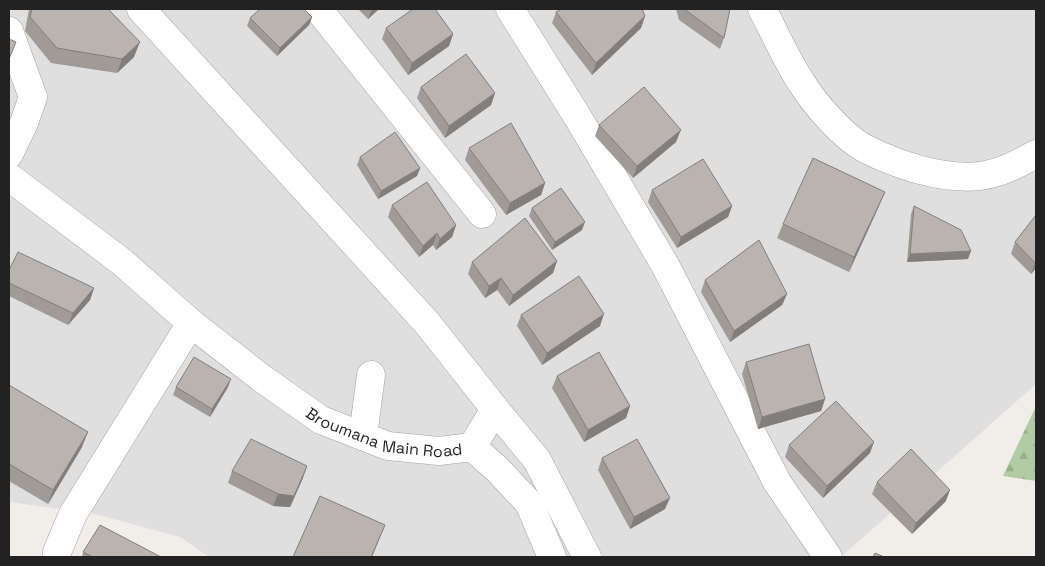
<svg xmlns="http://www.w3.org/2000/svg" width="1045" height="566" font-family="'Space Grotesk',sans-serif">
	<defs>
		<pattern id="forest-firs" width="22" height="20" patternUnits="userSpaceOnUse" patternTransform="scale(1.25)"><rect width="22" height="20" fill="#b1cba4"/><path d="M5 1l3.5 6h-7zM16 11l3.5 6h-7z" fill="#98ae8d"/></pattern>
	</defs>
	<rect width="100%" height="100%" fill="#f1eeea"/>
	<path fill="#e0dfdf" d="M9,9H1036V384L841,557H209L180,537L91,513L9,502Z"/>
	<path fill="url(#forest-firs)" d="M1036,406V481L1003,476Z"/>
	<path fill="#dedede" d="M226,215L307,284L352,293L419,348L452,381L437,407L381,404L352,396L324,381L286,352L162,250Z"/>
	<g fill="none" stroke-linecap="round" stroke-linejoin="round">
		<g stroke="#a3a3a3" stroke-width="29">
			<g id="minor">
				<path d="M318,9L482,214"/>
				<path d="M510,9L577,116L665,265L777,482L828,557"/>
				<path d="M762,9C775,33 786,59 801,82C814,103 842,136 864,148C897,165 942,180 980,176C1001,173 1018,164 1036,154"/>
				<path d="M9,31L33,97L24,123L9,154"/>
				<path id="s1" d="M9,177L122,262L191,323L260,377L321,420L388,446L439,451L472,447L495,409L427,323L141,9"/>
				<path d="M495,409L537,460L587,557"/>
				<path d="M363,436L371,375"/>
				<path d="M472,447L497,469L529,503L552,557"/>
				<path d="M57,557V552L73,514L191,323"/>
			</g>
		</g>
		<use href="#minor" stroke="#fff" stroke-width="28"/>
	</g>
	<g fill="#a09b97">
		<path d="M29,9H108L134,57L117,73L51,63L25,31Z"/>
		<path d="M358,9H379L368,19Z"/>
		<path d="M676,9H730L724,38L720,49L679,20Z"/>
		<path d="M556,12L645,16L641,28L592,75L552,23Z"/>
		<path d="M312,17L309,25L277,56L247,26L250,18Z"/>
		<path d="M386,28L453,34L449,46L408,75L382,39Z"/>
		<path d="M421,87L495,93L491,105L445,138L417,98Z"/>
		<path d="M599,125L676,142L633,178L595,136Z"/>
		<path d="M469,148L545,183L541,195L506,215L465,160Z"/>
		<path d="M360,157L420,168L417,176L378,199L357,165Z"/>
		<path d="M652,190L732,206L728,217L677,248L648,202Z"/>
		<path d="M392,205L456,225L452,237L436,250L433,245L419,257L388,217Z"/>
		<path d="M879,206L849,272L777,238L783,224Z"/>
		<path d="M914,206L968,259L907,262L911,214Z"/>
		<path d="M532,208L582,230L552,250L529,216Z"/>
		<path d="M1036,215V268L1031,274L1011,254L1015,242Z"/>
		<path d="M557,261L553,273L509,306L497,290L485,298L468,274L472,262Z"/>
		<path d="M9,270L94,288L90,300L68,325L9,296Z"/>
		<path d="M705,280L787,294L782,305L730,342L701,292Z"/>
		<path d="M521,315L600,326L542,365L517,326Z"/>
		<path d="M746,362L825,399L821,411L758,429L742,374Z"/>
		<path d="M557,376L630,406L626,418L584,442L552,388Z"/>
		<path d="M9,385L82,447L48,504L9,481Z"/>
		<path d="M176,387H228L210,417L173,395Z"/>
		<path d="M789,445L870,453L823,498L785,457Z"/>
		<path d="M602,458L665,509L630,529L598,470Z"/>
		<path d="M232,471L303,478L290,507L273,506L228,483Z"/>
		<path d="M877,482L946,501L912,534L872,494Z"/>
		<path d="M83,552L161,557H82Z"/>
	</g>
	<g fill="#827e7b">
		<path d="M372,9H379L368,19Z"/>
		<path d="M645,16L641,28L592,75L596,63Z"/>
		<path d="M312,17L309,25L277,56L280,48Z"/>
		<path d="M453,34L449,46L408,75L412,63Z"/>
		<path d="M140,42L134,57L117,73L122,59Z"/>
		<path d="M495,93L491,105L445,138L449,126Z"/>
		<path d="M681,130L676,142L633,178L637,166Z"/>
		<path d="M420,168L417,176L378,199L381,191Z"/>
		<path d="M545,183L541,195L506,215L510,203Z"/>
		<path d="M885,192L879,206L849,272L854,257Z"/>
		<path d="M732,206L728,217L677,248L681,237Z"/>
		<path d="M585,222L582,230L552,250L555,242Z"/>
		<path d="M456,225L452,237L436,250L440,239Z"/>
		<path d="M437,233L433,245L419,257L423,246Z"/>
		<path d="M971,251L968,259L907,262L910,254Z"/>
		<path d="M557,261L553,273L509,306L513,295Z"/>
		<path d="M1036,262V268L1031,274L1035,263Z"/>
		<path d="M501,278L497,290L485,298L489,286Z"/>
		<path d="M94,288L90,300L68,325L73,313Z"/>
		<path d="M787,294L782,305L730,342L734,331Z"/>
		<path d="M604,314L600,326L542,365L547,353Z"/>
		<path d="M231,379L228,387L210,417L212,409Z"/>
		<path d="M825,399L821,411L758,429L762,417Z"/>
		<path d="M630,406L626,418L584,442L588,430Z"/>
		<path d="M88,432L82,447L48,504L53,490Z"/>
		<path d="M874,442L870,453L823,498L827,486Z"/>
		<path d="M307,466L303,478L290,507L273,506L278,494Z"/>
		<path d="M950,490L946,501L912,534L916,523Z"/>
		<path d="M670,498L665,509L630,529L634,517Z"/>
		<path d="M385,525L372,557H371Z"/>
	</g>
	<g fill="#bab4b0" stroke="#827e7b">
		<path d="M32,9H108L140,42L122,59L57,48L30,17Z"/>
		<path d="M260,9H304L312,17L280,48L250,18Z"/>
		<path d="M413,9H435L453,34L412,63L386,28Z"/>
		<path d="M562,9H642L645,16L596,63L556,12Z"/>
		<path d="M684,9H730L724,38Z"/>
		<path d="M9,39L16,42L9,59Z"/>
		<path d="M466,54L495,93L449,126L421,87Z"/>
		<path d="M644,87L681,130L637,166L599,125Z"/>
		<path d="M511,123L545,183L510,203L469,148Z"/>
		<path d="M395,132L420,168L381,191L360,157Z"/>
		<path d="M813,158L885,192L854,257L783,224Z"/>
		<path d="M703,159L732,206L681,237L652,190Z"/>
		<path d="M427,182L456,225L440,239L437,233L423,246L392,205Z"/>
		<path d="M561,188L585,222L555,242L532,208Z"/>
		<path d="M914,206L961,230L971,251L910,254Z"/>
		<path d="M1036,215V262L1035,263L1015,242Z"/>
		<path d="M525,218L557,261L513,295L501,278L489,286L472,262Z"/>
		<path d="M759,240L787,294L734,331L705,280Z"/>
		<path d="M18,252L94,288L73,313L9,283V270Z"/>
		<path d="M579,276L604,314L547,353L521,315Z"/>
		<path d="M809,344L825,399L762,417L746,362Z"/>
		<path d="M599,352L630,406L588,430L557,376Z"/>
		<path d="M194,357L231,379L212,409L176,387Z"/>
		<path d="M9,385L88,432L53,490L9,464Z"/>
		<path d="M836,401L874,442L827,486L789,445Z"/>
		<path d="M251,439L307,466L294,496L278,494L232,471Z"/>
		<path d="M637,439L670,498L634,517L602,458Z"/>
		<path d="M911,449L950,490L916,523L877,482Z"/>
		<path d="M320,496L385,525L371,557H293Z"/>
		<path d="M100,525L161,557H93L83,552Z"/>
		<path d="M875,553L884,557H873Z"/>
	</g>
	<g text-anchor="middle" stroke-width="4.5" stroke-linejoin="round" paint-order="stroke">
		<g font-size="16" fill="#222" stroke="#fff">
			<text dy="6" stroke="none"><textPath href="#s1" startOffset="461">Broumana Main Road</textPath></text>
		</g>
	</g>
	<rect width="1045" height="566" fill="none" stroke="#222222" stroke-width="20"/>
</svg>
